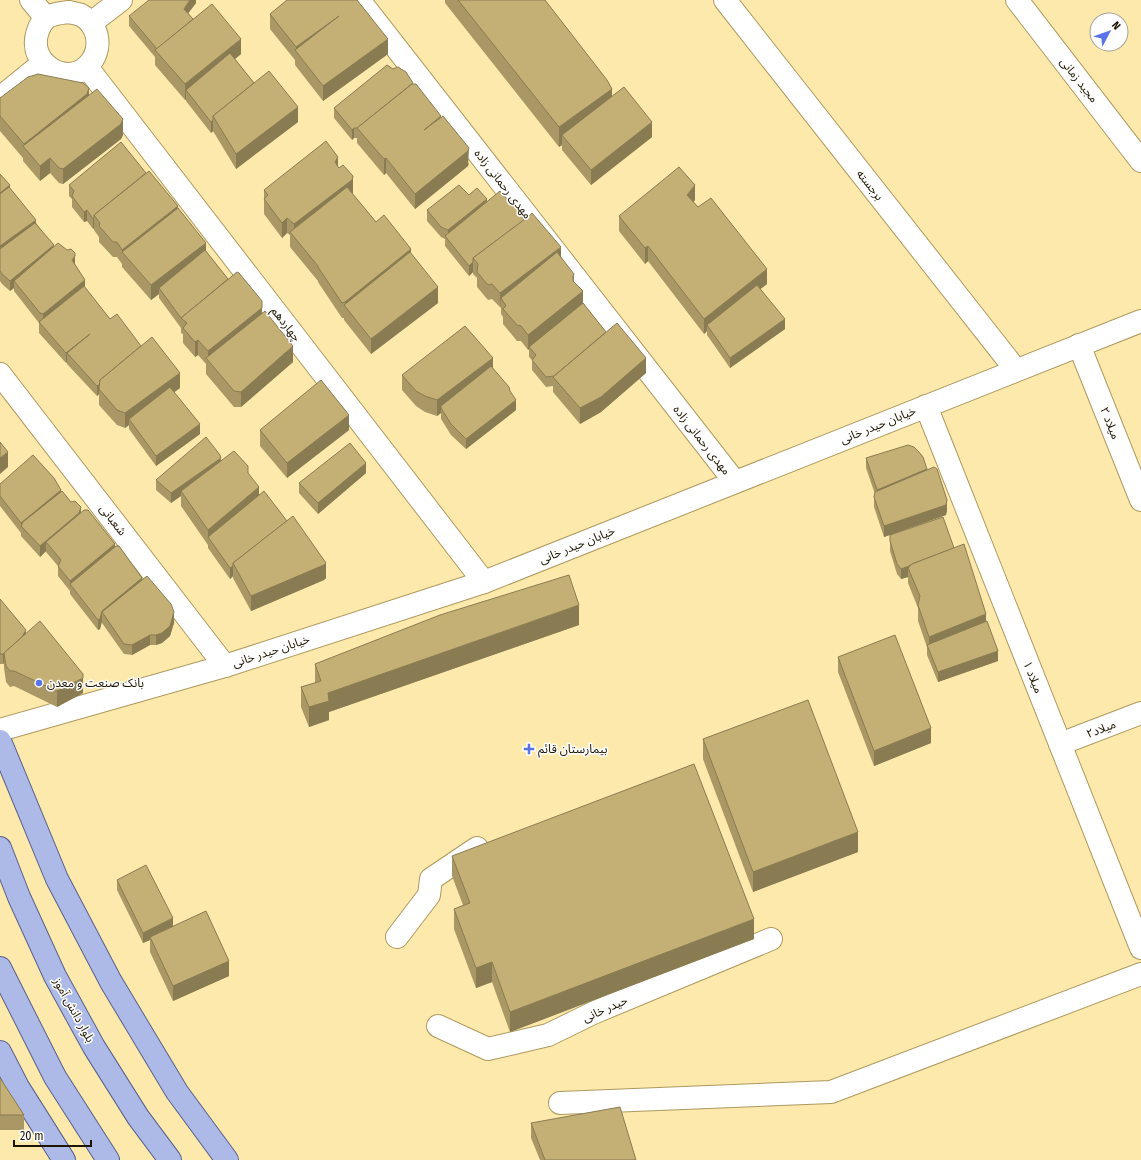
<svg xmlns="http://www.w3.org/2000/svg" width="1141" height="1160" font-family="'Fira Sans Condensed','Noto Sans Arabic',sans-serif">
	<rect width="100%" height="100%" fill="#fee9ac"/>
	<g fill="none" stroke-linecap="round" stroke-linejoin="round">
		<g stroke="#ad995f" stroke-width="24">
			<g id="minor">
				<path d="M31,0L46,18"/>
				<path d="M359,0L735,482"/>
				<path d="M725,0L1016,370"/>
				<path d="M1017,0L1141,161"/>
				<path d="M69,12C73,13 78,14 81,15C99,25 102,47 91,62C86,69 79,73 70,74C52,75 34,59 36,40C36,37 37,34 38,31C39,27 43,21 46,18C53,13 62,13 69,12Z"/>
				<path d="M91,23L121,0"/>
				<path d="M87,67L484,582"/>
				<path d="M0,98L43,63"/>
				<path d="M1079,345L1141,500"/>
				<path d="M0,374L225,666"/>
				<path d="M926,406L1141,948"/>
				<path d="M0,730L225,666L484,582L1141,321"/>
				<path d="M1060,744L1141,713"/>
				<path d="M397,937L429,895L431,879L477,848"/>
				<path d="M438,1026L488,1049L548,1035L593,1013L771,939"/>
				<path d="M560,1103L831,1092L1141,974"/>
			</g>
		</g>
		<g stroke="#57618b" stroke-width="24">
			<g id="major">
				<path d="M0,741L57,879L111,982L177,1092L227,1160"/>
				<path d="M0,848L19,897L55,976L94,1047L138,1117L170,1160"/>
				<path d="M0,968L55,1077L108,1160"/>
				<path d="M0,1052L18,1087L64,1160"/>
			</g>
		</g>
		<use href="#minor" stroke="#fff" stroke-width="22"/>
		<use href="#major" stroke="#adb9e6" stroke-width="22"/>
	</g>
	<g fill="#a99765">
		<path d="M196,0V3L188,13L193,19L241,54L235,59L254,83L298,122L236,169L213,131L211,133L186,101V99L185,100L155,65V57L129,26V16Z"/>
		<path d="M445,0H545L612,96L652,137L591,185L562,150V145L559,147L445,3Z"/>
		<path d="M270,14L388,54L323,101L295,65V60L270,29Z"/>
		<path d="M413,84L441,117L469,164L468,166L415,209L386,173L384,175L357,143V138H354L352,140L334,118V108Z"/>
		<path d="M89,95L123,135L121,139L63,184L59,183L50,173L40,181L23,161V158L0,131V98Z"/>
		<path d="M338,167L353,192L352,194L376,222L411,254L438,303L371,354L344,320V318H342L318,282V281L290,247V235L287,233L282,238L264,214V190Z"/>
		<path d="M146,173L178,208L206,251L228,279L262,313L293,362L241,407H234L206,374V364L198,355L195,357L183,343V334L181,333V328L159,298V294L151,300L122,267V264L117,257H113L99,242V237L94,230V228L93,229L87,221L84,222L72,207V199L69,196V185Z"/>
		<path d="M0,174L10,188L54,247L75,264L85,288L110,319L141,346L180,388L174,392L200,434L156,466L129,429V425L125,428L117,425L99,405V394L97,396L67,364V362L66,363L39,333V323L14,291V288L10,291L2,284L0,281Z"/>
		<path d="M469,195L521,215L524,220L561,257L574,282L583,303L606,332L646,373L601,412L580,424L553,392V386L546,387L532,370V360L529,357V349L528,350L521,341H517L503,324V317L501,314V308L492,299L488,300L477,287V278L473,274V272L469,276L445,246V239L441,237L427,221V210Z"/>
		<path d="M695,200L693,202L767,284L760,289L785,329L730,368L707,335V331L704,334L648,261L645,264L619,231V216Z"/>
		<path d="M493,369L516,410L466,449L451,435L441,419V413L437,416L425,412L416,406L402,390V375Z"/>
		<path d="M260,430H349L287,478L260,446Z"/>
		<path d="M866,458L927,470L947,510L946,515L884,537L874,507V497L875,494L866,468Z"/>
		<path d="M221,461L248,473L259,495L326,578L324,580L251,611L233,578V576L230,579L208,548V545L181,506V496L171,503L156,490V480Z"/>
		<path d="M366,473L318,514L299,493V483Z"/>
		<path d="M0,484L61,492L81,513L115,547L142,580L174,623L170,636L162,643L156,645H150L132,655L124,654L102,623V621L100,629L98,630L70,594V591L58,576V566L46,552V551L40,557L21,536V533L0,506Z"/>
		<path d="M890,535L954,548L986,621L998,661L938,682L927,655V647L918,621V608L908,583V577L901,579L897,574L890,551Z"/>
		<path d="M0,599L26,634L83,693L57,707L14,686L10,687L6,682L4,668V663L3,664H0Z"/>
		<path d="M579,625L329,712V720L309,727L301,707V687L315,683V664Z"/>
		<path d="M838,657L931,743L874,766L838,672Z"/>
		<path d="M703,739L858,852L753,892L703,759Z"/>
		<path d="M452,856L754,939L510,1032L492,982L476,988L454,929V909L463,905L452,876Z"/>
		<path d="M117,880L173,926L229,976L173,1001L150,952V940L143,943L117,890Z"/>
		<path d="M0,1078L24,1115V1130H0Z"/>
		<path d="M531,1123L636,1160H540L531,1138Z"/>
	</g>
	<g fill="#897b52">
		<path d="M190,0H196V3L184,19V9Z"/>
		<path d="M339,16L296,52V47Z"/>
		<path d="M241,39V54L190,96L186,90V99L185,100V84Z"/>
		<path d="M388,39V54L323,101V86Z"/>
		<path d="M89,88V103L24,147V144Z"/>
		<path d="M612,89V109L562,135V145L559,147V127Z"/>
		<path d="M298,107V122L236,169V154Z"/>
		<path d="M123,119V135L121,139L63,184V169Z"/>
		<path d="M213,120V131L211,133V122Z"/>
		<path d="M652,122V137L591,185V170Z"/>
		<path d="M354,128V138L352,140V130Z"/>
		<path d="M469,148L468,166L415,209V194Z"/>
		<path d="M338,157V172L335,162Z"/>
		<path d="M50,158V173L40,181V166Z"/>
		<path d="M386,158V173L384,175V159Z"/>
		<path d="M353,176V192L352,195L294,237V224Z"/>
		<path d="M10,185V195L0,203V193Z"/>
		<path d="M695,185V200L687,211V195Z"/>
		<path d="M487,199V210L448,240V230Z"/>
		<path d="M178,206V222L122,252V250Z"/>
		<path d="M87,210V221L84,222V212Z"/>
		<path d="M94,218V228L93,229V219Z"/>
		<path d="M287,218V233L282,238V223Z"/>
		<path d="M36,220V230L0,257V246Z"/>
		<path d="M206,243V259L159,288V294L151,300V285Z"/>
		<path d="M54,245V255L14,281V288L10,291V281Z"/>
		<path d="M648,246V261L645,264V248Z"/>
		<path d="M561,247V262L501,298L500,308V293Z"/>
		<path d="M411,249V264L345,306V302Z"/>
		<path d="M75,256V266L72,260Z"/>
		<path d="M473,262V272L469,276V266Z"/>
		<path d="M767,269V284L710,329L707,325V331L704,334V319Z"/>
		<path d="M574,274V289L573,276Z"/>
		<path d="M85,280V290L43,324V314Z"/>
		<path d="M438,287V303L371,354V339Z"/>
		<path d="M583,291V306L529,347V349L528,350V335Z"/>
		<path d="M262,301V316L208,360V351Z"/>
		<path d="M785,319V329L730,368V358Z"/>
		<path d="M90,334L67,353V362L66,363V353Z"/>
		<path d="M198,340V355L195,357V342Z"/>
		<path d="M293,346V362L241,407V392Z"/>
		<path d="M143,348L99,389V394L97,396V386Z"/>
		<path d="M493,358V373L441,408V413L437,416V400Z"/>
		<path d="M646,358V373L601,412L580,424V408Z"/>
		<path d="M180,373V388L132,423L129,419V425L125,428V413Z"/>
		<path d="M516,400V410L466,449V439Z"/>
		<path d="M349,415V430L287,478V463Z"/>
		<path d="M200,424V434L156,466V456Z"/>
		<path d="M8,452V467L0,474V458Z"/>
		<path d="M221,458V468L181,491V496L171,503V493Z"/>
		<path d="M366,463V473L318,514V503Z"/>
		<path d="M927,469V479L877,501V490Z"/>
		<path d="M259,487V502L208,537V545V530Z"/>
		<path d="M61,490V501L21,526V523Z"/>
		<path d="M947,500V510L946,515L884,537V526Z"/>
		<path d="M81,507V517L46,542V551L40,557V546Z"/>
		<path d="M115,544V555L70,584V581Z"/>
		<path d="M930,560L908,568V577L901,579V569Z"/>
		<path d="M326,563V578L324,580L251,611V596Z"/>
		<path d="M233,566V576L230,579V568Z"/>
		<path d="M142,578V588L102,612V621L100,629L98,630V620L102,611Z"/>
		<path d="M579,605V625L329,712V720L309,727V707L328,693Z"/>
		<path d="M174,612V623L170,636L162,643L156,645V635Z"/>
		<path d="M986,614V629L929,650V637Z"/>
		<path d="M26,630V641L4,653V663L3,664V654Z"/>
		<path d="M150,635V645L132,655V645Z"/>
		<path d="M998,651V661L938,682V672Z"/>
		<path d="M83,678V693L57,707V691Z"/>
		<path d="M931,728V743L874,766V751Z"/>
		<path d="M858,832V852L753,892V872Z"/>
		<path d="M173,918V928L150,937V940L143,943V933Z"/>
		<path d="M754,919V939L510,1032V1012Z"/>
		<path d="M229,961V976L173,1001V986Z"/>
		<path d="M492,962V982L476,988V968Z"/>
	</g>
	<g fill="#c4b075" stroke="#897b52">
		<path d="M149,0H190L184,9L193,19L157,49L129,16Z"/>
		<path d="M287,0H357L388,39L323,86L295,50L339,16L296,47L270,14Z"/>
		<path d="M458,0H545L607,80L612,89L559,127Z"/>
		<path d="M212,4L241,39L185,84L155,50Z"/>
		<path d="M230,53L254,83L213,116V120L211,122L186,90Z"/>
		<path d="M387,65L393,69L398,67L406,72L413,83L357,128H354L352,130L334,108Z"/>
		<path d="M269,71L298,107L236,154L213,116Z"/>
		<path d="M38,74L83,83L89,88L87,94L24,144L0,116V98L28,77Z"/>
		<path d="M412,84H416L441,116L424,130L443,116L469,148L468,151L415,194L386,158L384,159L357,128Z"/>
		<path d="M624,87L652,122L591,170L562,135Z"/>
		<path d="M97,89L123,119L121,124L63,169L59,168L50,158L40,166L23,146Z"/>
		<path d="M326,141L338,157L335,162L339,168L343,165L353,176L352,180L294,224L287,218L282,223L264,199L268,195L264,190Z"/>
		<path d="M121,142L146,173L94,215V218L93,219L87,210L84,212L72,196L74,191L69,185Z"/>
		<path d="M679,167L695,185L687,195L698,207L711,198L767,269L704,319L648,246L645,248L619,216Z"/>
		<path d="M149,171L178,206L122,250L117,242H113L99,226L100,223L94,215Z"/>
		<path d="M0,174L10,185L0,193Z"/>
		<path d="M459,185L469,195L477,188L487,199L448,230L441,227L427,210Z"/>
		<path d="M9,187L36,220L0,246V194Z"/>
		<path d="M347,187L376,222L384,215L411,249L345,302L342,303L318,267V266L290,232Z"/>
		<path d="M500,191L507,199L512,201L520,210L521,215L524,220L473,258V262L469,266L445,236Z"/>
		<path d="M178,208L206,243L151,285L122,252Z"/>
		<path d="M532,213L561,247L500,293L492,284L488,285L477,272L478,264L473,258L529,216Z"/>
		<path d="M35,223L54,245L10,281L2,274L0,271V249Z"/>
		<path d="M58,243L67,250L71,249L75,253V256L72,260L85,280L43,314L40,313L14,281Z"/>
		<path d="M205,250L228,279L181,318L159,288Z"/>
		<path d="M410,252L438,287L371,339L344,305Z"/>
		<path d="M557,252L574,274L573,276V281L583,291L528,335L521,326L517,325L503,309L506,306L501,298Z"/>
		<path d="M237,272L239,273L262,301V308L208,351L198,340L195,342L183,328L187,323L181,318Z"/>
		<path d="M757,285L785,319L730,358L707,325Z"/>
		<path d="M84,286L110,319L117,314L141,346L100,380V384L97,386L67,353L90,334L66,353L39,322Z"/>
		<path d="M583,303L606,332L554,376L546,377L532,360L536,355L529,347Z"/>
		<path d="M265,311L293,346L241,392L234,391L206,358Z"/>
		<path d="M617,323L646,358L601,397L580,408L553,377Z"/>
		<path d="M465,326L493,358L437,400L425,396L416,391L402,375Z"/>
		<path d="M152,337L180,373L125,413L117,410L99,389L100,380Z"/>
		<path d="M491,366L509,387L510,391L516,400L466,439L451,424L441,408V406Z"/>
		<path d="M321,380L349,415L287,463L260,430Z"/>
		<path d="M170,387L200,424L156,456L129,419Z"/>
		<path d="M206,437L220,455L221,458L171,493L156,480Z"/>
		<path d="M0,442L8,452L0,458Z"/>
		<path d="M350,443L366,463L318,503L299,483Z"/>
		<path d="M908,445L914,447L919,452L923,457L927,469L877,490L866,458Z"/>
		<path d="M234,451L248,466V473L259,487L208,530L181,491Z"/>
		<path d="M33,455L54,478L61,490L21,523L0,496V484Z"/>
		<path d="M934,467L937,469L947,500L946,505L884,526L874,497L875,492Z"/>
		<path d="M62,491L71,502L75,501L81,507L79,513L40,546L21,526L23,522Z"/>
		<path d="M264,491L287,521L233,563V566L230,568L208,537Z"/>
		<path d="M84,510H88L115,544L70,581L58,566L61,560L46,542Z"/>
		<path d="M293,516L326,563L324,565L251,596L233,563Z"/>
		<path d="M943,517L954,548L912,564L909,566L901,569L897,564L890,541V535Z"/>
		<path d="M964,544L986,614L929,637L918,605L920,596L908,568L912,564Z"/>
		<path d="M116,546H119L142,578L102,611L100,619L98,620L70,584Z"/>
		<path d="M569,575L579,605L328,693L329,701L309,707L301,687L321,681L315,664L440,615Z"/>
		<path d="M147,576L171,604L174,612L170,626L162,633L156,635H150L132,645L124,644L102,612Z"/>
		<path d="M0,599L26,630L22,637L3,654H0Z"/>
		<path d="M40,621L83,674V678L57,691L14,671H10L6,666L4,653Z"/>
		<path d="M987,621L998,651L938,672L927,645Z"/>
		<path d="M895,635L931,728L874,751L838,657Z"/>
		<path d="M808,700L858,832L753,872L703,739Z"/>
		<path d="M694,764L754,919L510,1012L492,962L476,968L454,909L470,903L452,856Z"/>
		<path d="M146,865L173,918L143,933L117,880Z"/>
		<path d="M206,911L229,961L173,986L150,937Z"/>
		<path d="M0,1078L24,1115H0Z"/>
		<path d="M620,1107L636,1160H545L531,1123Z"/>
	</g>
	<g fill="#5a71e7" stroke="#fff" stroke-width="1.5">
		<circle cx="39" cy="683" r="4"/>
		<path d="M527 743h4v4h4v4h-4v4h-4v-4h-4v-4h4z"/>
	</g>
	<g text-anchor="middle" stroke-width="3" stroke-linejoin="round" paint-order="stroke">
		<g font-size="12" fill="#1c1400" stroke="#fff">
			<text transform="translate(1079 80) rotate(52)" y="4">مجید زمانی</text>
			<text transform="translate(503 184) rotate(52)" y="4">مهدی رحمانی زاده</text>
			<text transform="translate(870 185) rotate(52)" y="4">برجسته</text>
			<text transform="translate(286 324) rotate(52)" y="4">چهاردهم</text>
			<text transform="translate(1110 423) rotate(68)" y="4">میلاد ۲</text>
			<text transform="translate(878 425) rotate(-22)" y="4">خیابان حیدر خانی</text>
			<text transform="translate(702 440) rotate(52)" y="4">مهدی رحمانی زاده</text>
			<text transform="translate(113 520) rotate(52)" y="4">شعبانی</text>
			<text transform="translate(577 545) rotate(-22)" y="4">خیابان حیدر خانی</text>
			<text transform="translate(271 651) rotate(-18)" y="4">خیابان حیدر خانی</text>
			<text transform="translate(1033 677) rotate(68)" y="4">میلاد ۱</text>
			<text transform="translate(1101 729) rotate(-21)" y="4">میلاد۲</text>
			<text transform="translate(605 1009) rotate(-24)" y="4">حیدر خانی</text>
			<text transform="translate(74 1010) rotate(61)" y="4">بلوار دانش آموز</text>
		</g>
		<g font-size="12" fill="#1c1400" stroke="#fff" text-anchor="start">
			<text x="47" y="687">بانک صنعت و معدن</text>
			<text x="538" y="753">بیمارستان قائم</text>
		</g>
	</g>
	<g transform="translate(1109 32) rotate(49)"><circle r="19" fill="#ffffff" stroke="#a4a199"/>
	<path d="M0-3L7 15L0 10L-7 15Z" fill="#5a71e7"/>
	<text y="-6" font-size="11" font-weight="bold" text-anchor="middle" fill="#1c1400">N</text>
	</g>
	<path d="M14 1140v6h77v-6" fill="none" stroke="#1c1400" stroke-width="2"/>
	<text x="20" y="1140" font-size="12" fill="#1c1400" stroke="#ffffff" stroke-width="3" paint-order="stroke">20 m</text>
</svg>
